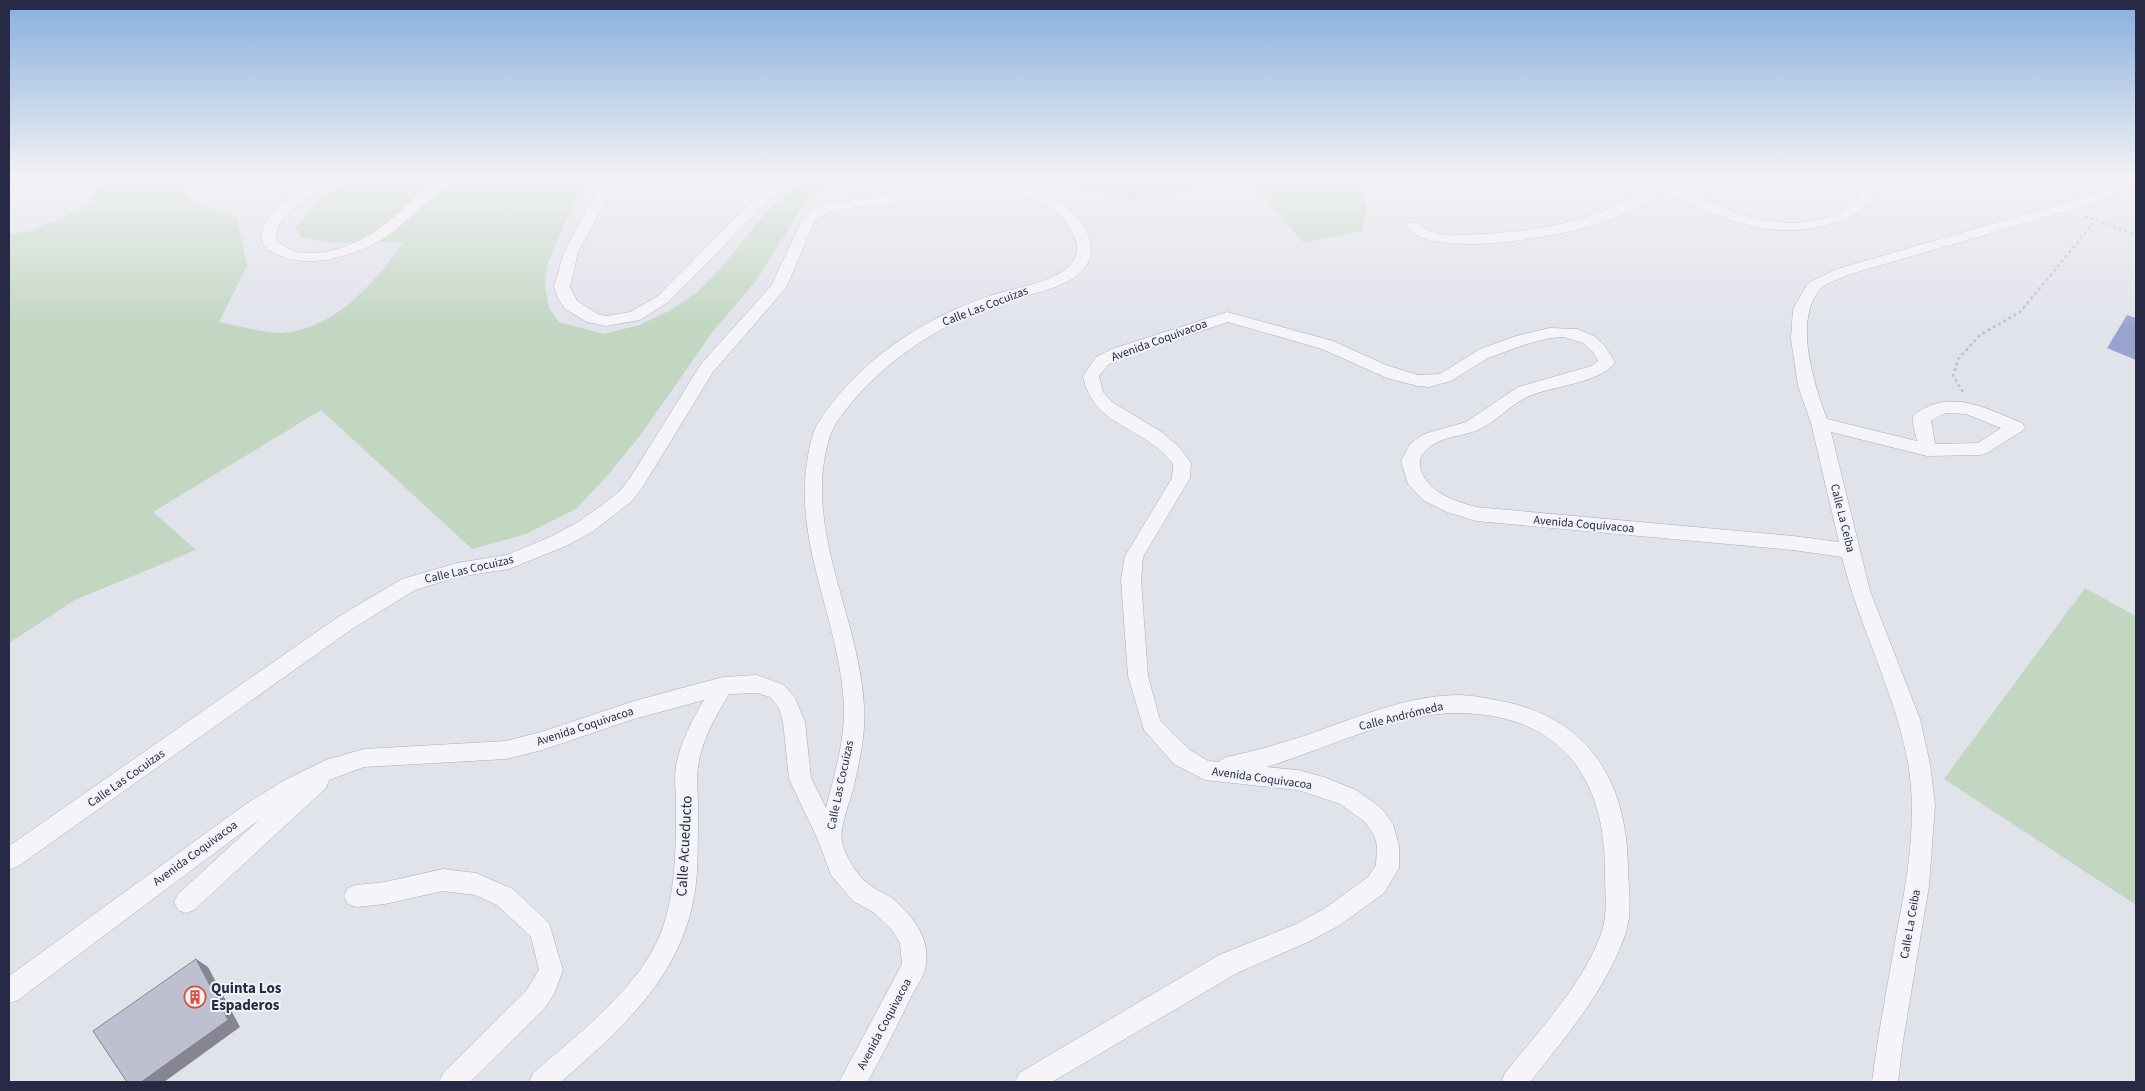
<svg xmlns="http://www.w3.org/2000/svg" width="2145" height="1091" font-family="'Source Sans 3',sans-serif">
	<rect width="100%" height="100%" fill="#e1e3eb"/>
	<g fill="#c2d6c2">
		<path d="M120,176H179L188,197L196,204L237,218L247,266L219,322C235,325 268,334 282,333C334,330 377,281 403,242L330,243L302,238L295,228L318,199L359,176H585L547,265L545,285L549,308L559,322L603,334L640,325L671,310L696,293L719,270L768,210L794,187L829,181L802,207L756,281L714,330L642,433L608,475L576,509L526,534L472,549L321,410L153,512L196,550L75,600L9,643V235L32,230L86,207L99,188Z"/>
		<path d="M1033,176H1220L1188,190L1134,200Z"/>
		<path d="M1225,176H1353L1367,206L1363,231L1304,243L1263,195Z"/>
		<path d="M2085,588L2136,616V905L1944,779Z"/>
	</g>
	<path fill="#99a4ce" d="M2127,315L2136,318V360L2107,348Z"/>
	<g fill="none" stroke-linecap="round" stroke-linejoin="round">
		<g stroke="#aaacb9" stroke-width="1">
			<g id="street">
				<path d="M9,176H22L20,179L9,183Z"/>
				<path d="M330,176H347C342,182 334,185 327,188C307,199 274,214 276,241C283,245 289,250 297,252C325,258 362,242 384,225C410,206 428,173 463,176C458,182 437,192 429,200C408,218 392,237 366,248C334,261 297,269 268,249C258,242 261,231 266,222C279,200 308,187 330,176Z"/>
				<path d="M598,176H661L659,179L639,183L611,184L609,195L578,252L570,287L577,301L598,314L606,316L630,312L658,296L762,191L784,176H802L772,197L668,302L640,320L606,326L587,322L565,309L557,296L554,287L564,252L595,195Z"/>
				<path d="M916,176H930C927,181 924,188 920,192C891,218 842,195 814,223L786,288L713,372L642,488L632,501L614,515L592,532L566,546L509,569L457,577L415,590L352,629L17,867L9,870V846L338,617L402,579L457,563L507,555L552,536L578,522L602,505L620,491L630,478L701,364L771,286L803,218L812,209L826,204L896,194L910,186Z"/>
				<path d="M965,176C1000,174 1038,185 1066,207C1086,223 1103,251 1080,273C1059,291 1027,294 1002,303C945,322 892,355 853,401C845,411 834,423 830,436C801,527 860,616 864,707C866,734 859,763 853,790C849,803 839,830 842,842C846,858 857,876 871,886C877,891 885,893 892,898C911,914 930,937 926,964C925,975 916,987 911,997C897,1026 883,1055 867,1082H839L902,964L900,943L892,930L873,912L853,901L831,875L818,840L789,779L783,722L779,708L770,697L757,693L729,694C716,716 701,741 698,767C696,780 698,792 698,805C698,828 698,850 697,873C690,969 628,1023 561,1082H529L533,1073C579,1033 645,984 664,924C676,886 676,844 676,804C676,791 674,779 676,766C680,743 692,720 704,700L634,719L542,750L506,759L364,767L329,780L326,788L194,910L186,913L178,910L174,902L178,894L260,819L18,1000L9,1003V976L246,804L285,780L326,760L364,749L506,741L541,732L634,701L723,677L757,675L784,685L795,698L805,722L811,778L826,808C834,775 845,741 844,707C841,624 794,546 807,462C809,450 811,436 817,425C855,363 921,319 989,296C1012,288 1056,283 1072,263C1077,256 1078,247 1075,239C1060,196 1005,188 967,179Z"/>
				<path d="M1643,176C1663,174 1678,186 1695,195C1741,218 1796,236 1844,210C1859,201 1863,191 1858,176H1872L1875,190C1872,205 1857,215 1843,220C1778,244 1725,222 1667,191C1645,204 1622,216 1598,224C1562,236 1430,261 1406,226L1408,223L1413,222C1421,224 1426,230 1433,232C1446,237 1465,235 1479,234C1542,232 1602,218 1657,185Z"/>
				<path d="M2136,178V187L2088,205L1847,275C1840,279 1826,283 1820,289C1793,321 1814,384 1827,419L1917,441C1916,435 1912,424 1913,418C1914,413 1921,410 1925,408C1957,391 1992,411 2022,423L2025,427L2022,431L1987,453L1981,455L1927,456L1831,432L1870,591L1920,719L1930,764L1935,805L1929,886L1903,1041L1898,1082H1872C1878,1033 1888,985 1896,936C1907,880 1918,820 1908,763C1895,691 1859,627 1842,557L1793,550L1476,521L1447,512L1423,500L1408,484L1401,461L1410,444L1424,434L1466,422L1518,387L1591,366L1598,361L1593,352L1583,343L1564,337L1550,338L1527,344L1488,358L1451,381L1429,387L1418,386L1387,378L1322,349L1228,322L1124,357L1108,365L1099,376L1103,392L1112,402L1163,433L1180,448L1191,463L1190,478L1143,557L1141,580L1148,676L1160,720L1173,734L1190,750L1208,761L1218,762L1226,757C1255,751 1283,743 1310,734C1357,717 1407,696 1457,695C1474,695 1490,699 1506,702C1593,721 1628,787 1628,871C1629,891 1632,913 1626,932C1607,989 1567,1035 1530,1082H1501L1505,1073C1539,1030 1582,986 1601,934C1608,915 1605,893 1605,874C1606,777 1560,714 1458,713C1394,713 1327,749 1266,767L1298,770L1324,777L1356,790L1381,808L1393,824L1399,846V868L1384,893L1340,925L1310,941L1237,973L1052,1082H1015L1019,1073L1219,955L1294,925L1324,909L1368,877L1376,865L1377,846L1374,835L1365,822L1340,804L1298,790L1205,780L1174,764L1144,730L1128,676L1121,580L1125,556L1172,478L1173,464C1144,425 1093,428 1083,376L1096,357L1112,349L1227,312L1333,341L1386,365L1418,375L1440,374L1480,349L1516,336L1550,328L1577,329L1594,336L1604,345L1615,362C1603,382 1554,386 1532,395C1512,402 1497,422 1478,430C1464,436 1447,436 1434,444C1425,450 1418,456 1420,467C1426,492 1454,501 1476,507L1793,536L1839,542L1811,423L1798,386L1791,339L1793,309L1807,285L1810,282L1837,269L2078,199ZM1946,413L1966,414L2001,428L1978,443L1935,444L1931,420Z"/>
				<path d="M443,869L476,873L513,889L549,923L563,970L555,992L544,1009L470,1082H439L443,1073L526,991L539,970L531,937L497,905L475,895L443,891L385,904L356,907L348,904L344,896L348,888L356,885L385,882Z"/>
			</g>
		</g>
		<g stroke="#c0c0ca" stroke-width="2.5" stroke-dasharray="3 3" stroke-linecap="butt">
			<path d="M2085,216L2136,235"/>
			<path d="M1963,392L1953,376L1958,359L1980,335L2020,312L2096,220"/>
		</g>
		<use href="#street" fill="#f5f5f9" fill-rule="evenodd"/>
	</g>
	<path fill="#858691" d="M196,959L208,967L240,1027L164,1082H141Z"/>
	<path fill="#bec0cf" stroke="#858691" d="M196,959L228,1020L141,1082H127L93,1031Z"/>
	<linearGradient id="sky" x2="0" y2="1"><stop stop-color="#88aede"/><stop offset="0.54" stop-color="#f2f2f6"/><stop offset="1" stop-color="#f2f2f6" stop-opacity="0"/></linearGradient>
	<rect width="2145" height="328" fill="url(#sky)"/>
	<defs>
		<g id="building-ring" transform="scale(1.125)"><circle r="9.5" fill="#f1f2f8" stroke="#da503c" stroke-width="1.5"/><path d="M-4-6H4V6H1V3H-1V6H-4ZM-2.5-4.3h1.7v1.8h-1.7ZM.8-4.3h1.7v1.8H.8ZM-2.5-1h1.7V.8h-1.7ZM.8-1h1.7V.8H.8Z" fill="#da503c"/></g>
	</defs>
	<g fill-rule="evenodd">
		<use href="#building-ring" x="195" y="997"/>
	</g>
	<g text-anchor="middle" stroke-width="4" stroke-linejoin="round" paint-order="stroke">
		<g font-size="12" fill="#282a45" stroke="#f1f2f8">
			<text transform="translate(985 306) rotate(-21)" y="4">Calle Las Cocuizas</text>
			<text transform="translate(1159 340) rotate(-20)" y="4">Avenida Coquivacoa</text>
			<text transform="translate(1843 518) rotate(76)" y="4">Calle La Ceiba</text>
			<text transform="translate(1584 524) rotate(5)" y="4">Avenida Coquivacoa</text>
			<text transform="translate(469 569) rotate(-13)" y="4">Calle Las Cocuizas</text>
			<text transform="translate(1401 716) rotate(-14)" y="4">Calle Andrómeda</text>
			<text transform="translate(585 726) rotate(-18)" y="4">Avenida Coquivacoa</text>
			<text transform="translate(126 778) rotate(-35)" y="4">Calle Las Cocuizas</text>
			<text transform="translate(1262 778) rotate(8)" y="4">Avenida Coquivacoa</text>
			<text transform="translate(840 785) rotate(-78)" y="4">Calle Las Cocuizas</text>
			<text transform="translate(195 853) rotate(-36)" y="4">Avenida Coquivacoa</text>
			<text transform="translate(1910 924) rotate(-80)" y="4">Calle La Ceiba</text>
			<text transform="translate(884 1024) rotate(-62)" y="4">Avenida Coquivacoa</text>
		</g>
		<g font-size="15" fill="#282a45" stroke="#f1f2f8">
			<text transform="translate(684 846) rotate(-87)" y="5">Calle Acueducto</text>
		</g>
		<g font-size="15" font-weight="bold" fill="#282a45" stroke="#f1f2f8" text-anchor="start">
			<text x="211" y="993">Quinta Los<tspan x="211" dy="17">Espaderos</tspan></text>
		</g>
	</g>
	<rect width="2145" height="1091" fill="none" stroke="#282a45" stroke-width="20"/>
</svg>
